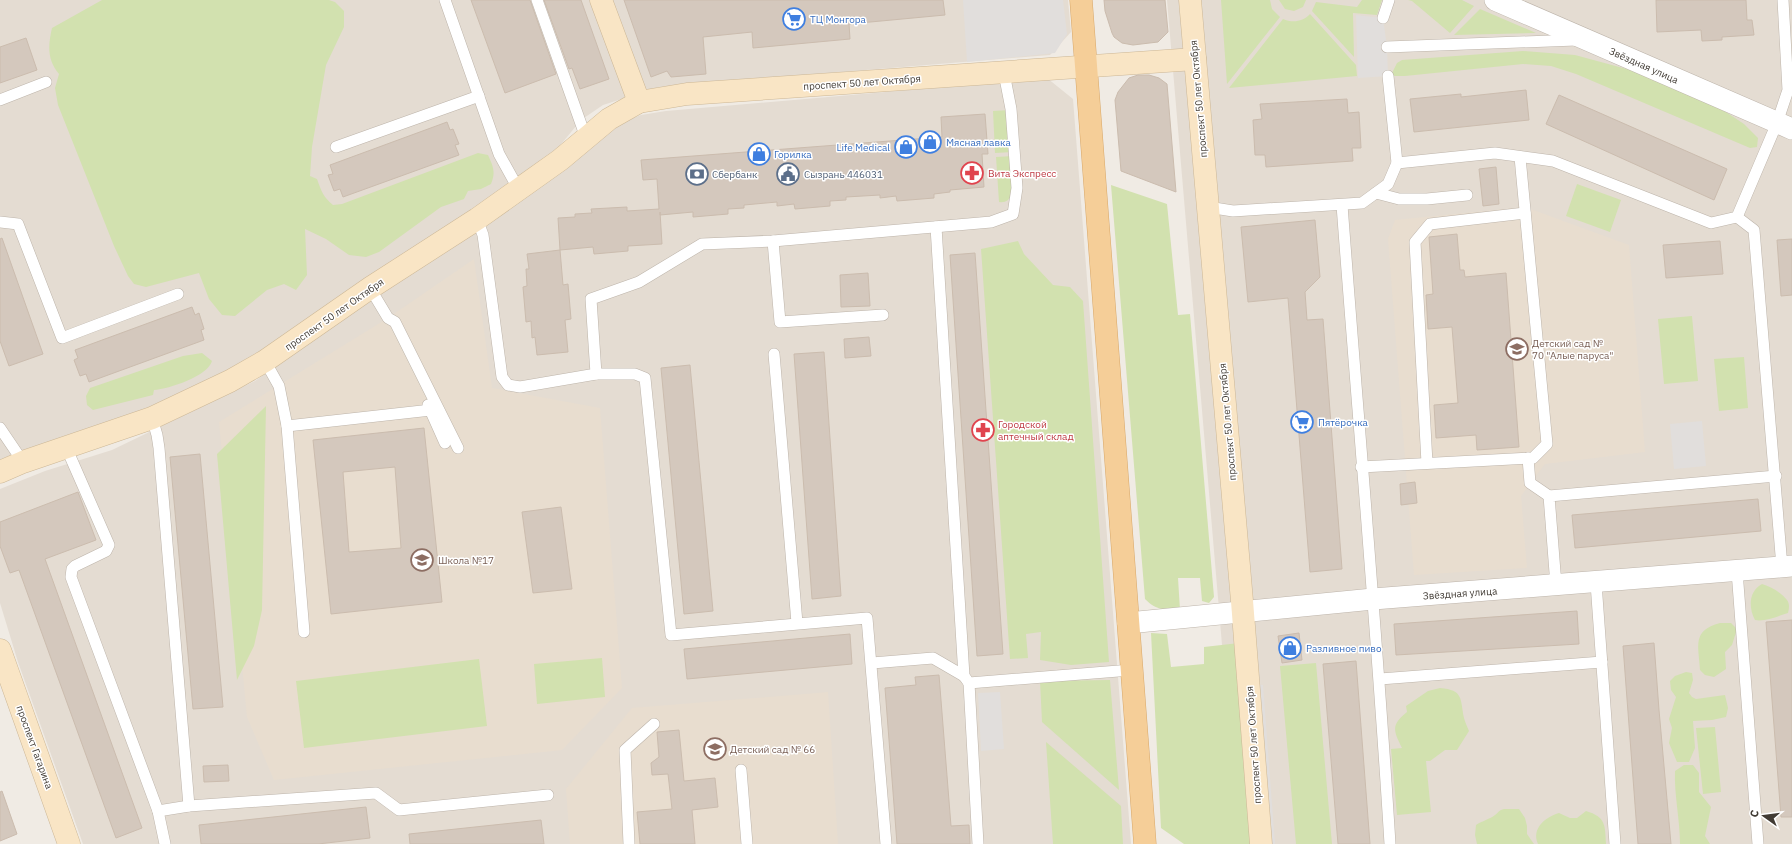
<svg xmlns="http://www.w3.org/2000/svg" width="1792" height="844" font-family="'IBM Plex Sans',sans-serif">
	<rect width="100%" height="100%" fill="#f0ebe4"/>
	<g fill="#e4dcd2">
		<path d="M0,0H1068L1071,32L1050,55L659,87L603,105L581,120L553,154L278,342L226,374L156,407L0,463Z"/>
		<path d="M1167,0H1792V844H1239Z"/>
		<path d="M1047,78L1073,99L1131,844H83L18,662L0,603V489L45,471L112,450L255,381L618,124L641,115L666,111Z"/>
	</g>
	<g fill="#e8ddcf">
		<path d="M1525,207L1629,245L1645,452L1545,464L1521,496L1527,568L1414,575L1388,239L1395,220Z"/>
		<path d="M474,259L492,388L600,408L622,688L562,750L274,780L247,717L219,422L388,318Z"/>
		<path d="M828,692L838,844H570L566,789L632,708Z"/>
	</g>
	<g fill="#d2e1af">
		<path d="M102,0H329L335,2L344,11V27L326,65L312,147L310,176L317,179C321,190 323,197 333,205L342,204L478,153L488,155C493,166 496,172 491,184L481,189L468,191L464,199L441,207L379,252L366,257L349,255L326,239L305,229L307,275L296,290L284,284L267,290L235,316L222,315L209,299L199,273L146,287L134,284L128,276L114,246L58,105L55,88L59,74C47,59 48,46 52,28Z"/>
		<path d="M1221,0H1270L1272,9L1280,17L1227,84Z"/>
		<path d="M1279,0H1306L1303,7L1294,11L1285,9Z"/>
		<path d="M1362,0H1382L1377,15L1353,13L1354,57L1312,11L1316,2L1357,7Z"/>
		<path d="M1408,0H1462L1474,6L1450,33L1412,1Z"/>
		<path d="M1480,9L1536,33L1454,35Z"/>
		<path d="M1310,14L1356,65L1357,76L1229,88L1283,19C1292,23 1303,22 1310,14Z"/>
		<path d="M1523,51L1575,55L1634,71L1723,110L1744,124L1758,138L1757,147L1750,148L1576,74L1551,66L1523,64L1405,76H1393L1392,73L1397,63L1402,60Z"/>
		<path d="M1010,110L1013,152L995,153L993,111Z"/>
		<path d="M1013,156C1013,168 1020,205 999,202L996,157Z"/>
		<path d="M1577,184L1621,200L1610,232L1566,216Z"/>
		<path d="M1111,185L1167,204L1178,315L1190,314L1214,597L1209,603L1202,601L1200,578H1178L1180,610C1164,609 1157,611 1145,599Z"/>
		<path d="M1018,241L1024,254L1053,285L1070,287L1083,301L1109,662L1071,665L1040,660L1041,632L1026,634L1028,658L1010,659L981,249Z"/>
		<path d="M1692,316L1698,381L1664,384L1658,319Z"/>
		<path d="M202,353L212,361C208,376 169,389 154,390L153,395L93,410L87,405L86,396L90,388L183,356Z"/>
		<path d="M1744,357L1748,408L1719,411L1714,359Z"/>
		<path d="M266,406L262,610L254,646L237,680L217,454Z"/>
		<path d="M1762,584C1770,586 1782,593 1787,600C1790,604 1789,609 1788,613C1778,616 1765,622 1755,620C1748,607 1749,591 1762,584Z"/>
		<path d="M1720,623H1731L1737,629L1732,645L1725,652L1726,669L1714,677L1705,675L1700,670C1699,646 1691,631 1720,623Z"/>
		<path d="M1151,633L1167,634L1171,667L1204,664V647L1239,643L1255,844H1184L1161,828Z"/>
		<path d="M602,658L605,697L537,704L534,664Z"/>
		<path d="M479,659L487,726L304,748L296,681Z"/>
		<path d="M1316,663L1332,844H1296L1280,666Z"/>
		<path d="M1686,672L1692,673L1693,680L1689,693L1692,697L1696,699L1725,695L1728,708L1726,717L1712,720L1693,721L1695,748L1689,762H1677L1669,743L1672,728L1669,719L1676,697L1671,690L1670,681L1675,676Z"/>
		<path d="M1110,680L1119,790L1042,722L1040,681Z"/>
		<path d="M1440,688C1464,690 1460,699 1464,718C1465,722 1467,726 1469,731L1457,750H1445L1430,761H1426L1431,812L1397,815L1391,749L1402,748C1393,730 1391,725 1407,712L1406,706L1428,691Z"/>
		<path d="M1715,727L1721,792L1703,794L1696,728Z"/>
		<path d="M1046,742L1121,806L1123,844H1053Z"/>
		<path d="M1684,765H1693L1699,773V792L1711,807L1705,836L1710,844H1680C1680,819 1674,795 1675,771Z"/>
		<path d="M1504,809H1519L1525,818L1527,826V834L1534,844H1477L1475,835L1476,825C1482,821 1490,819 1495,815C1499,812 1499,810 1504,809Z"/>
		<path d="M1586,811C1606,817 1605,825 1606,844H1538C1531,828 1546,817 1559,813L1570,818H1577Z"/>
	</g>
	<g fill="#e1dedc">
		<path d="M963,0H1063L1067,34L1055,53L967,62Z"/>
		<path d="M1356,15L1383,18L1387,47L1388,76L1358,78Z"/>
		<path d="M1702,421L1706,466L1674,469L1670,424Z"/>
		<path d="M1254,684L1263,685L1275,844H1265Z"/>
		<path d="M1000,692L1004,749L981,751L978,693Z"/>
	</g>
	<g fill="#d4c8bd" stroke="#cbbcae" fill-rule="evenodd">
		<path d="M471,0H530L556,74L505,93Z"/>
		<path d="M544,0H581L609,79L580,89L572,68L569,69Z"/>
		<path d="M624,0H943L945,15L849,24L850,39L753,48L752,32L703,37L706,74L671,77L667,71L651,77Z"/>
		<path d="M1104,0H1165L1168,32L1158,42L1133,45L1122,43L1114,37L1112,33L1105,11Z"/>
		<path d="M1656,0H1746L1747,20H1752L1754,35L1722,37V40L1702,41L1701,30L1657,32Z"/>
		<path d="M26,38L37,70L0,83V47Z"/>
		<path d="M1138,75H1149L1159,78L1167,84L1176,192L1121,171L1115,100L1118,92L1129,78Z"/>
		<path d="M1526,90L1529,120L1414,132L1410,99L1461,94V97Z"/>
		<path d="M1559,95L1727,169L1714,200L1546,124Z"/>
		<path d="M1347,99L1348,113L1359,112L1361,148H1352L1353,161L1266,167L1265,155H1255L1253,120L1262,119L1260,104Z"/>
		<path d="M985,114L988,154H982L984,187L950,190V192L934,194V198L897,201L896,196L880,198V195L846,197V200L830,201V206L795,209L794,204L777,206V202L744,205V208L728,209V214L693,217V212L660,215V212L662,244L628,246V251L594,254L593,247L560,250L558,218L575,217V214L592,213L591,209L627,207V211L659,209L657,179L643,180L641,160L942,137L941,117Z"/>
		<path d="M447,122L450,130L453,129L459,144L455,145L459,155L343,197L340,189L334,191L328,175L333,174L330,165Z"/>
		<path d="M1496,167L1499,204L1483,206L1479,169Z"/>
		<path d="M1315,220L1320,277L1305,292L1307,320L1323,319L1342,569L1310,572L1288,298L1248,302L1241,227Z"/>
		<path d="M1457,234L1460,270H1464L1465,277L1506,273L1519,447L1477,450L1476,435L1436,438L1434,405L1458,403L1452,327L1428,329L1426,295L1433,294L1429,237Z"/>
		<path d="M2,238L43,354L9,366L0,341V239Z"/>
		<path d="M1792,239V295L1781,296L1777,240Z"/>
		<path d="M1720,241L1723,274L1666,278L1663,245Z"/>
		<path d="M560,250L563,285L568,284L571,319L565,320L568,352L537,355L535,337L532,338L531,321L526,322L523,287L527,286L526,269H529L527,254Z"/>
		<path d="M975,253L1003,654L977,656L950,255Z"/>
		<path d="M868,273L870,306L841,307L840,275Z"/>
		<path d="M192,307L195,315L199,313L204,329L201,330L204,340L89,382L86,374L80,376L74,360L78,358L75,350Z"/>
		<path d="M869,337L871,356L845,358L844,339Z"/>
		<path d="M824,352L841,596L812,599L794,354Z"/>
		<path d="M690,365L713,611L684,614L661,368Z"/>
		<path d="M424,428L442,602L331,614L313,440ZM395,467L401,548L349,552L343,472Z"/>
		<path d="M200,454L223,707L193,709L170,457Z"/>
		<path d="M1415,482L1417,503L1401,505L1400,484Z"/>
		<path d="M78,492L96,540L45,559L142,828L116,838L19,570L10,573L0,546V522Z"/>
		<path d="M1758,499L1761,531L1575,548L1572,515Z"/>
		<path d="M561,507L572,589L533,593L522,512Z"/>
		<path d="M1577,611L1579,644L1396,655L1394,624Z"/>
		<path d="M1792,620V817H1781L1766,622Z"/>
		<path d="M1299,633L1302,660L1282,663L1278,636Z"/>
		<path d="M850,634L852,664L687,679L684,649Z"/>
		<path d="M1654,643L1659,710L1671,844H1638L1623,646Z"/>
		<path d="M1356,661L1370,844H1338L1323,664Z"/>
		<path d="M939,675L951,826L969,825L970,844H897L885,688L916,685L915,677Z"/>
		<path d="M679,730L684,781L715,778L718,807L692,810L695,844H640L637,812L672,809L668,774L652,775L651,763L659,757L657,732Z"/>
		<path d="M228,765L229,781L204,782L203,766Z"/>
		<path d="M2,791L17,834L0,841V792Z"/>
		<path d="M366,807L370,838L318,844H201L199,825Z"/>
		<path d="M541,820L544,844H410L409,834Z"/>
	</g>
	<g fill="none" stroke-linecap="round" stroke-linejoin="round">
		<g stroke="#bdb4aa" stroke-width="12">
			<g id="lane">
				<path d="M445,0L499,154L519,190"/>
				<path d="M537,0L586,138"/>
				<path d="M1383,18L1389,0"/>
				<path d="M1387,47L1576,40"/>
				<path d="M0,100L46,82"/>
				<path d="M336,147L479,96"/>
				<path d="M1397,163L1495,153L1553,161L1711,223L1737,217L1777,123L1788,90L1783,0"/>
				<path d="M1376,193L1399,199H1427L1467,195"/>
				<path d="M1342,205C1358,418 1377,631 1390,844"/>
				<path d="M1208,207L1233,211L1362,203L1388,184L1397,163L1388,76"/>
				<path d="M1737,217L1754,230L1782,567"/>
				<path d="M477,219L483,235L502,377L508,385L520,387L596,374L591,299L639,282L702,244L773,241L991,222L1013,214L1017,188L1011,109L1004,73"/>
				<path d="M0,222L18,224L62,338L178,294"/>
				<path d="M936,227L964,676L969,683L1131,670"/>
				<path d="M773,241L780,322L883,315"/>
				<path d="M370,288L388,318L395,322L458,448"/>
				<path d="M774,354L797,623"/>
				<path d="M265,361L279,386L287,426L304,632"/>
				<path d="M596,374H635L645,378L671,635L867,618L886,844"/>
				<path d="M428,405L445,443"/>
				<path d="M152,418L157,435L159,448L189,806"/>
				<path d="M287,426L431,410L439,411"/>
				<path d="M0,428L23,462"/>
				<path d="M66,447L109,545L106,551L75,566L72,569L71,577L158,811L165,844"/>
				<path d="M1528,458L1530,483L1549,496"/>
				<path d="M1427,463L1415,242L1430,224L1525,213"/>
				<path d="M1361,467L1533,458L1547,444L1520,157"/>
				<path d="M1737,571L1758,844"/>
				<path d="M1596,583L1615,844"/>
				<path d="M1556,585L1549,496L1776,476"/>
				<path d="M872,663L933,658L964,676"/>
				<path d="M1380,679L1602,662"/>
				<path d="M969,683L978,844"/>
				<path d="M741,770L747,844"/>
				<path d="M158,811L189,806L376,793L399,810L548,795"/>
				<path d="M629,844L625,750L654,724"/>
			</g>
		</g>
		<g stroke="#bdb4aa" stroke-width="22">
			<g id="street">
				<path d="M1495,0L1792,129"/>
				<path d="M1128,623L1373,599L1792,566"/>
			</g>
		</g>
		<g stroke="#ccb796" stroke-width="23">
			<g id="secondary">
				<path d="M601,0L639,102"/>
				<path d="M1190,0L1242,601L1261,844"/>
				<path d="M0,472L23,462L152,418L230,381L265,361L370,288L477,219L560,160L609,119L639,102L687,94L1195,59"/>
				<path d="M0,650L69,844"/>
			</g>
		</g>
		<g stroke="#d8a86a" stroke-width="23">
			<path id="primary" d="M1081,0L1145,844"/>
		</g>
		<use href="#lane" stroke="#fff" stroke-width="11"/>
		<use href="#street" stroke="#fff" stroke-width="21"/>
		<use href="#secondary" stroke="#f9e5c5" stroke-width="22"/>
		<use href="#primary" stroke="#f5ce98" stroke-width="22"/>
	</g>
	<defs>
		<g id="supermarket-ring" transform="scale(1.15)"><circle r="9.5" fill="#fff" stroke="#3f7fe0" stroke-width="1.5"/><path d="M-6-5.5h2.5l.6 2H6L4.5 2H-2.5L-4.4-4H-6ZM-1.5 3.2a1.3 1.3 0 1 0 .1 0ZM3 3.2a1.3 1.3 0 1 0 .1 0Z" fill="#3f7fe0"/></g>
		<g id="shop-ring" transform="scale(1.15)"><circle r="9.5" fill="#fff" stroke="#3f7fe0" stroke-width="1.5"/><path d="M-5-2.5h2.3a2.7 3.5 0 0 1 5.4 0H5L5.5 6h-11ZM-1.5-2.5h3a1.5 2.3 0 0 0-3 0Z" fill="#3f7fe0"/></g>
		<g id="pharmacy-ring" transform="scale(1.15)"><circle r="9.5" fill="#fff" stroke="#e0444e" stroke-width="1.5"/><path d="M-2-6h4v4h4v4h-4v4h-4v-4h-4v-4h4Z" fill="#e0444e"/></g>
		<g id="bank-ring" transform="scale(1.15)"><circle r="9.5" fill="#fff" stroke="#5c6f8a" stroke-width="1.5"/><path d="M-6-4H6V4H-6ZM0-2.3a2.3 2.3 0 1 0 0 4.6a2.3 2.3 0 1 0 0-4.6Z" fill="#5c6f8a"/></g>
		<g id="civic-ring" transform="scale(1.15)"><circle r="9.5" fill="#fff" stroke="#5c6f8a" stroke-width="1.5"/><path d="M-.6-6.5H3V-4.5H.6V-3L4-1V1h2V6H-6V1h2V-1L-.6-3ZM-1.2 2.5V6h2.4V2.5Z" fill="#5c6f8a"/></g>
		<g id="school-ring" transform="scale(1.15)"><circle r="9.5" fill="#fff" stroke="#8d6e63" stroke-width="1.5"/><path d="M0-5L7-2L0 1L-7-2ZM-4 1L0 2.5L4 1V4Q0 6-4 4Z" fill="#8d6e63"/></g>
	</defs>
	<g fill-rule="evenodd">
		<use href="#supermarket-ring" x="794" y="19"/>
		<use href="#shop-ring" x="930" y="142"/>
		<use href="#shop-ring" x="906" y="147"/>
		<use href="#shop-ring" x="759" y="154"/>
		<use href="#pharmacy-ring" x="972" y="173"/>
		<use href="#bank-ring" x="697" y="174"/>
		<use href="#civic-ring" x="788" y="174"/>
		<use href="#school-ring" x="1517" y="349"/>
		<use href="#supermarket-ring" x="1302" y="422"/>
		<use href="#pharmacy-ring" x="983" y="430"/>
		<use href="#school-ring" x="422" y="560"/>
		<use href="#shop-ring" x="1290" y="648"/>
		<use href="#school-ring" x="715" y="749"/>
	</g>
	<g text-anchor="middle" stroke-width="3" stroke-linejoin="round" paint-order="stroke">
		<g font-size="10" fill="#366cbe" stroke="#fff" text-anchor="start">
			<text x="810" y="23">ТЦ Монгора</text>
			<text x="946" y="146">Мясная лавка</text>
			<text x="890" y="151" text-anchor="end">Life Medical</text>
			<text x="774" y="158">Горилка</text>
			<text x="1318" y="426">Пятёрочка</text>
			<text x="1306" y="652">Разливное пиво</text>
		</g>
		<g font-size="10" fill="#413b34" stroke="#fff">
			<text transform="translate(1644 65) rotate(24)" y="4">Звёздная улица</text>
			<text transform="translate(862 82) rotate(-4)" y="4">проспект 50 лет Октября</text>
			<text transform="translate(1198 99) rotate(-95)" y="4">проспект 50 лет Октября</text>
			<text transform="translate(334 314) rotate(-35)" y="4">проспект 50 лет Октября</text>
			<text transform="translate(1227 422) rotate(-95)" y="4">проспект 50 лет Октября</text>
			<text transform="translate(1460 593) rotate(-4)" y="4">Звёздная улица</text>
			<text transform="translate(1253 745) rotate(-94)" y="4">проспект 50 лет Октября</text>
			<text transform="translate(35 747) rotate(70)" y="4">проспект Гагарина</text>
		</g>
		<g font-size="10" fill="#be3a42" stroke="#fff" text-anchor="start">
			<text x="988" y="177">Вита Экспресс</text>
			<text x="998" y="428">Городской<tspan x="998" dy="12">аптечный склад</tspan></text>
		</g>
		<g font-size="10" fill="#4e5e75" stroke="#fff" text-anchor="start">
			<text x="712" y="178">Сбербанк</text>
			<text x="804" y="178">Сызрань 446031</text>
		</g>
		<g font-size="10" fill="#785e54" stroke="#fff" text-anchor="start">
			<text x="1532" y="347">Детский сад №<tspan x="1532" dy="12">70 "Алые паруса"</tspan></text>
			<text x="438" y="564">Школа №17</text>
			<text x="730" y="753">Детский сад № 66</text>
		</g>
	</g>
	<g transform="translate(1764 816) rotate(284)" stroke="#ffffff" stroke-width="3" paint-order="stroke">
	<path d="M0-3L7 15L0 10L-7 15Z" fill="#413b34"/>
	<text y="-6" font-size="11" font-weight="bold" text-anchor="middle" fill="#413b34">С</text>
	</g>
</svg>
